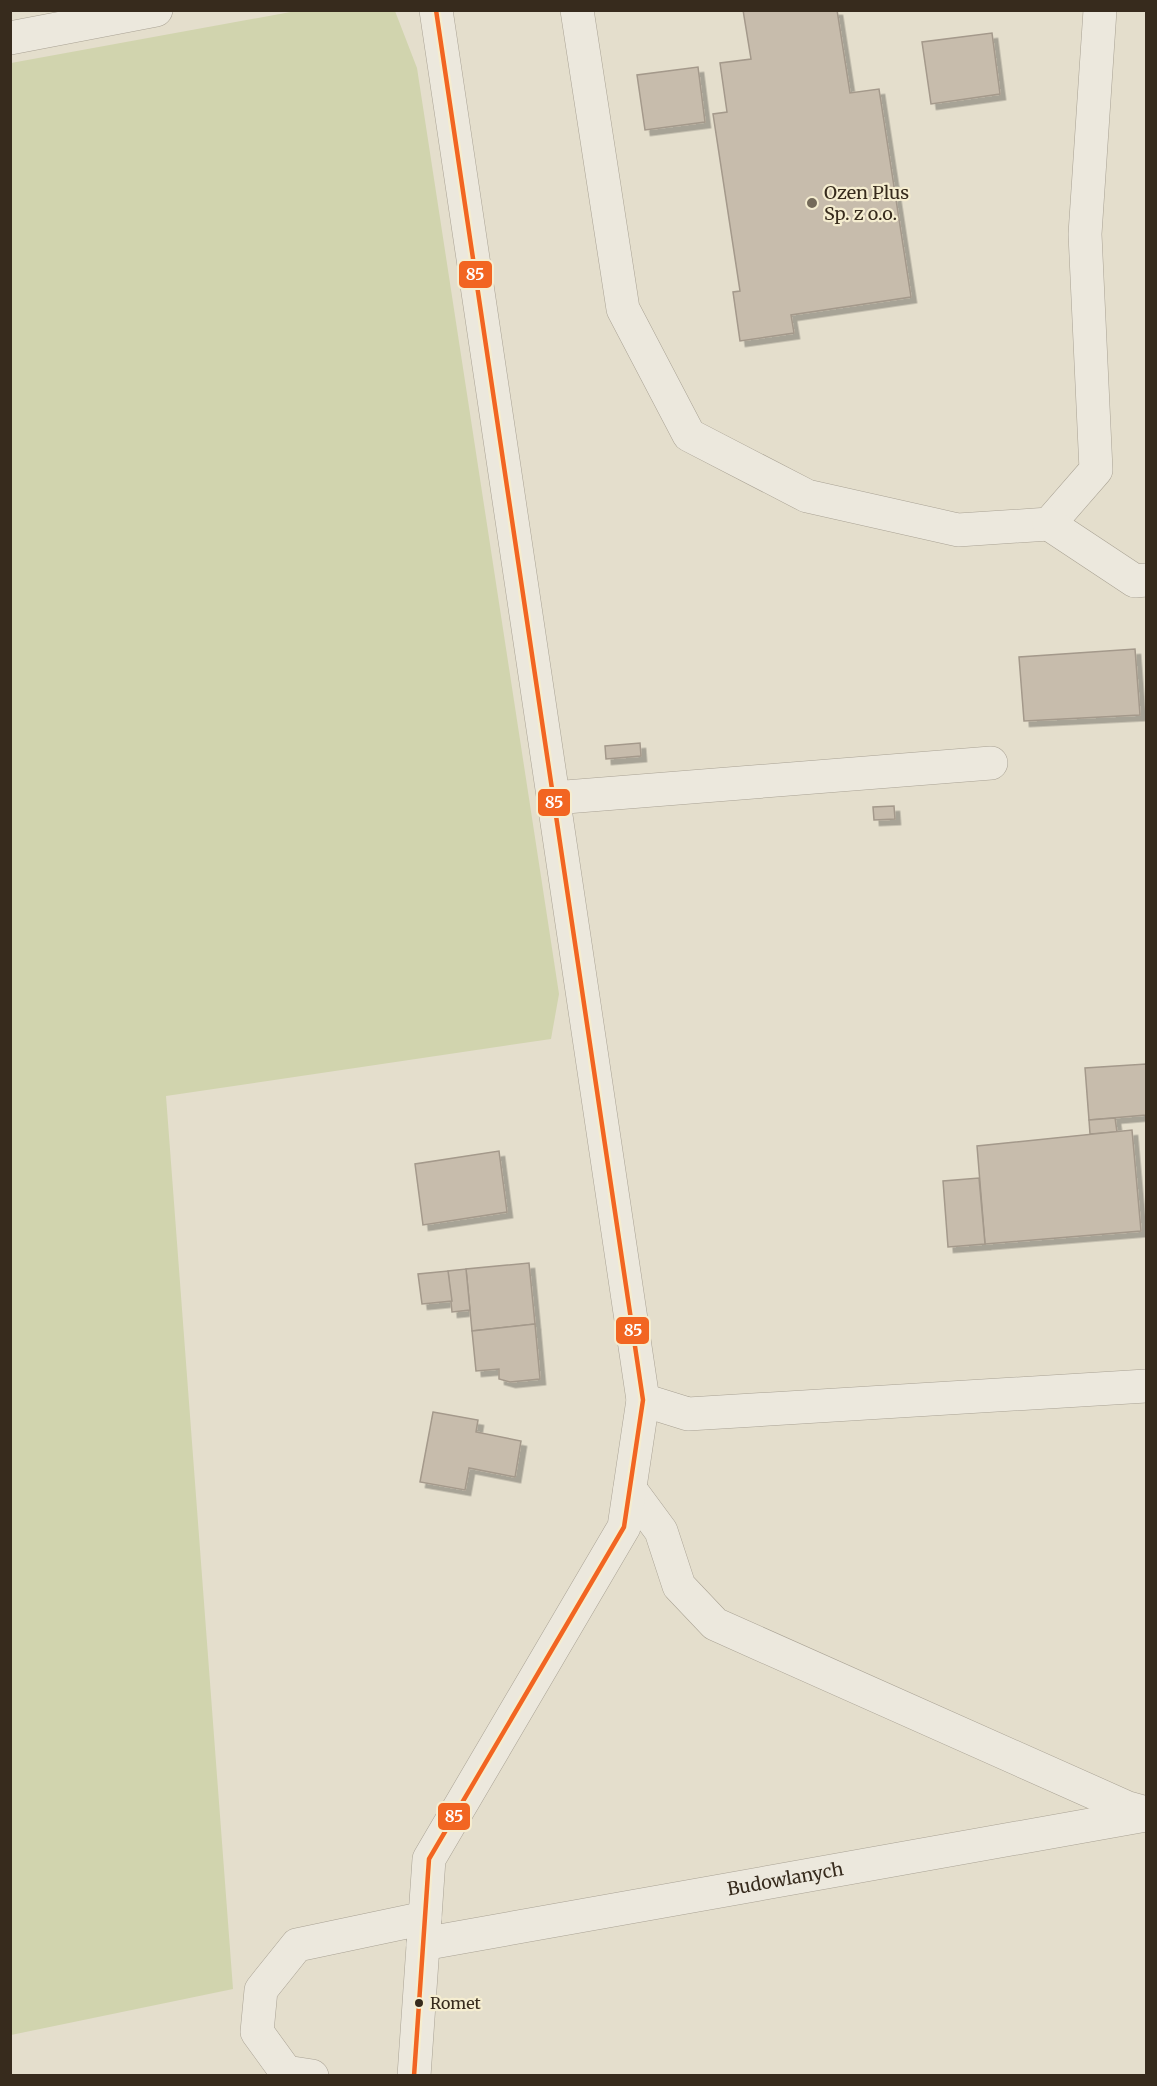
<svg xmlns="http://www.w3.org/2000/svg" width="1157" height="2086" font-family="Merriweather,serif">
	<defs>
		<filter id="shadow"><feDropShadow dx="5.5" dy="5.5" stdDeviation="0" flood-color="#0004"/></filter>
	</defs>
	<rect width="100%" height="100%" fill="#e4decc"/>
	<path fill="#d1d4ae" d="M296,11H395L417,68L559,994L551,1039L166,1096L233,1989L11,2035V63Z"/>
	<g fill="#c7bcac" stroke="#a4998b" stroke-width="1.5" filter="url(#shadow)">
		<path d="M743,10H837L850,93L879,89L911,297L791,315L794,333L740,341L733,292L740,291L713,114L727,112L720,63L751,59Z"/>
		<path d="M992,33L1000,94L931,104L922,42Z"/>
		<path d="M698,67L705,122L645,130L637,75Z"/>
		<path d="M1135,649L1140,715L1024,721L1019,657Z"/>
		<path d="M640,743L641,756L606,759L605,746Z"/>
		<path d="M894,806L895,819L874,820L873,807Z"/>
		<path d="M1146,1064V1115L1089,1120L1085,1068Z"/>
		<path d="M1115,1118L1117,1132L1090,1134L1089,1120Z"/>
		<path d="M1132,1130L1141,1231L985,1244L977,1146Z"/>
		<path d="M499,1151L507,1212L423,1225L415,1164Z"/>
		<path d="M979,1178L985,1244L948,1247L943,1181Z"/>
		<path d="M529,1263L535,1324L472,1331L466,1269Z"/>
		<path d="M466,1269L470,1310L452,1312L448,1271Z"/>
		<path d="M448,1271L452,1301L422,1304L418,1274Z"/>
		<path d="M535,1324L540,1379L510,1382L499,1379V1369L476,1371L472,1331Z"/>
		<path d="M433,1412L478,1420L476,1432L521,1441L515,1477L469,1468L465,1490L420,1482Z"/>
	</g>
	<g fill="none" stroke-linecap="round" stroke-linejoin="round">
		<g stroke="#a9a294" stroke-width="34">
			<g id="minor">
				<path d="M577,10L623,309L689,435L807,496L958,530L1049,524L1096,470L1085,234L1100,10"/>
				<path d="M10,38L156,10"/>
				<path d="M1049,524L1135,581L1146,580"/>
				<path d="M553,798L991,763"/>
				<path d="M643,1400L688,1414L1146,1386"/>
				<path d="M630,1489L661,1531L679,1586L715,1624L1128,1808L1146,1813"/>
				<path id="s1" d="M423,1944L1146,1815"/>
				<path d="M312,2076L286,2072L257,2032L261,1990L297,1945L425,1918"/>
				<path d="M414,2076L429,1859L624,1527L643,1400L436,10"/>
			</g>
		</g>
		<use href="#minor" stroke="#ece8dd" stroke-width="33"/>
		<g stroke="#f5edd0" stroke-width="9">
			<path id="bus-1" d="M414,2076L429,1859L624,1527L643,1400L436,10"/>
		</g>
		<use href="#bus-1" stroke="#f26522" stroke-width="4.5"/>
	</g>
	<circle fill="#746a5a" stroke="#f5edd0" stroke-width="2" cx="812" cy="203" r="6"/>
	<circle fill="#372b1d" stroke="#f5edd0" stroke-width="2" cx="419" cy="2003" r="5"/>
	<g text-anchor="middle" stroke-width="4.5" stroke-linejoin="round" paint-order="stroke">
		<g font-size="16" fill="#372b1d" stroke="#f5edd0" text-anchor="start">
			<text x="430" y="2009">Romet</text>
		</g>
		<g font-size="18" fill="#372b1d" stroke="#f5edd0" text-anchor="start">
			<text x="824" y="199">Ozen Plus<tspan x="824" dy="21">Sp. z o.o.</tspan></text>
		</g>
		<g font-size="18" fill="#372b1d" stroke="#f5edd0">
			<text dy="6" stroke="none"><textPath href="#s1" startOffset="368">Budowlanych</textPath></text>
		</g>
	</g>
	<g stroke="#f5edd0" stroke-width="2">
		<rect x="458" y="260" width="35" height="29" rx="6" fill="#f26522"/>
		<rect x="537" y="788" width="34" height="29" rx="6" fill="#f26522"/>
		<rect x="615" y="1316" width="35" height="29" rx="6" fill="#f26522"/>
		<rect x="437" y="1802" width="34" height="29" rx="6" fill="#f26522"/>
	</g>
	<g font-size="16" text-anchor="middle" font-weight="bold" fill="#fff">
		<text x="475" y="280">85</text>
		<text x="554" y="808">85</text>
		<text x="633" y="1336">85</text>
		<text x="454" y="1822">85</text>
	</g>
	<rect width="1157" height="2086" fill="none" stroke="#372b1d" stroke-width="24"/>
</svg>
